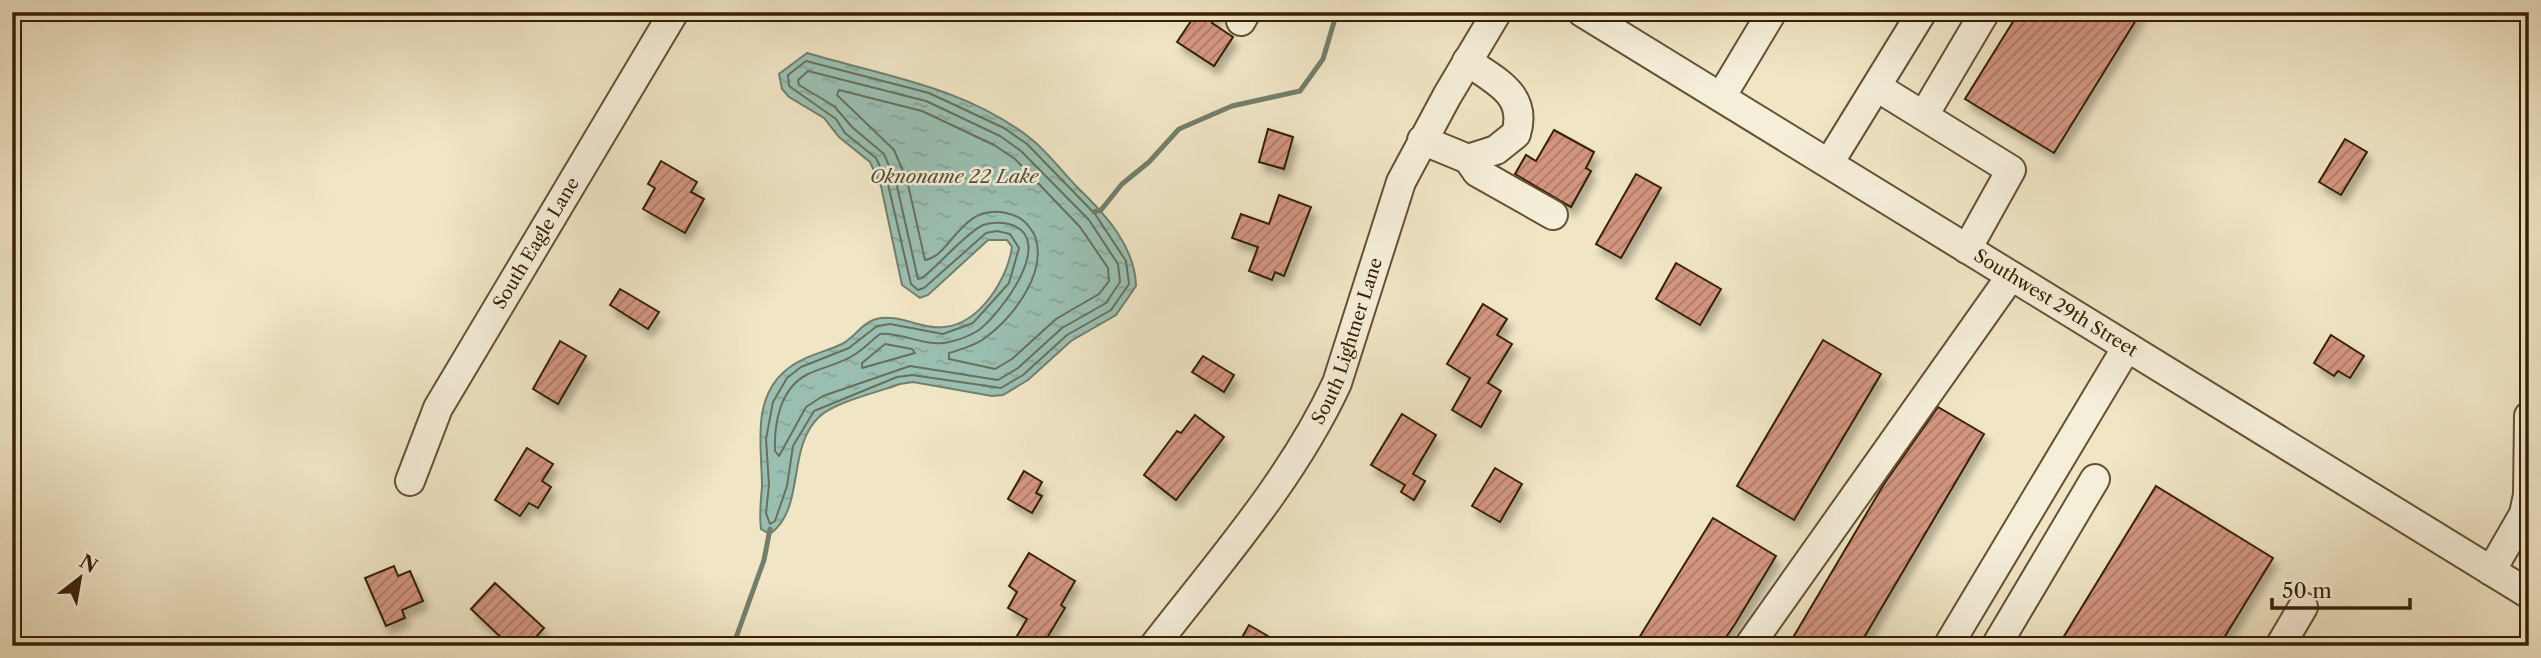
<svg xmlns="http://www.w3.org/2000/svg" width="2541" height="658" font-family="'Libre Caslon Text',serif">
	<defs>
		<pattern id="water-ripples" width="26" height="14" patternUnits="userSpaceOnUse" patternTransform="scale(1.75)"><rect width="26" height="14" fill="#9abfb2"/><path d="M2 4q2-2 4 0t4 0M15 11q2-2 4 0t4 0" fill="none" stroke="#85a497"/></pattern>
		<pattern id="building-hatch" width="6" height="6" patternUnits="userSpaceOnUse" patternTransform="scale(1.75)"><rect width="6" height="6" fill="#d29580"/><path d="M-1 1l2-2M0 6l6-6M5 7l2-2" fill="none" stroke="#ab7967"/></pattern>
		<filter id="shadow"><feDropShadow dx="4.5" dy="8" stdDeviation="3.5" flood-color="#0004"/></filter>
	</defs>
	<rect width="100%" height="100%" fill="#f0e5c5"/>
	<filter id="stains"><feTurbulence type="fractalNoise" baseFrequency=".00286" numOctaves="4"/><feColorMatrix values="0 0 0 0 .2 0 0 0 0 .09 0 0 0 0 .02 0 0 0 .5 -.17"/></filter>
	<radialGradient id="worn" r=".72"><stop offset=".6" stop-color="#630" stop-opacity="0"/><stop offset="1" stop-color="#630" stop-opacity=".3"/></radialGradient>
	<path fill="url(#water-ripples)" stroke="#727f6c" stroke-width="2" d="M807,53C884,76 965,87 1030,138C1048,152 1062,172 1078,188C1105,214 1135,246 1136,286L1116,315L1071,341L1028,380L1003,395L992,396L913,382L900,384C879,392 834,402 819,417C786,448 806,508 770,534L761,529C759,514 761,501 762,486C762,449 751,400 785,371C802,356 823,353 842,344C854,338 863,322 876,319C899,313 922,330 944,327C980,324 1008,278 1012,247L1007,240H988L928,295L920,298L902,285L881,186L870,162L839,137L824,118L789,97L782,89L779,74Z"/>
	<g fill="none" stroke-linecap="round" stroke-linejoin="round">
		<g stroke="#68705a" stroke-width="2">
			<path d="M806,61L929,93L1004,128L1027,144L1095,214L1126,261L1129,284L1111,310L1067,335L1023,375L1001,388L912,375L897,377L814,411L793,446L787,486L775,521L770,524L766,513L769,485L766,439L773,402L787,378L801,367L849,348L877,326L890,324L943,334L973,323L1009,283L1019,248L1010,234L997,231L986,233L924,288L918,290L911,284L888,184L876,158L845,133L836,119L789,86L788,75Z"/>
			<path d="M808,71L926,101L1000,136L1021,151L1089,220L1118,264L1120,282L1106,303L1062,328L1018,368L998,380L910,366L823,396L806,407L779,456L775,451C774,423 780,388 808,374C823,367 840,364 854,355C864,349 871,341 880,334C902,332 928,348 949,342C959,340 971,335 979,330C1000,314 1059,238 1009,224C1000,222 992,222 983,225C967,232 939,265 922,278L918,279L896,182L884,154L852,127L834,106L799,85L798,80Z"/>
			<path d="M839,90L922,111L994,145L1015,159L1080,227L1108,268L1109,281L1099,294L1056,319L1012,359L995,369L949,359V353C961,349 975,346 985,338C1013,317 1048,273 1035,236C1028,223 1021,216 1006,213C960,203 952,256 925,260L907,180L894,150L837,95Z"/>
			<path d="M885,344L912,349L915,353L862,368V363Z"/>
		</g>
		<g stroke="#727f6c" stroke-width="5">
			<path d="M1094,212L1101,210L1122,184L1149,162L1179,129L1232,106L1300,91L1323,59L1337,12"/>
			<path d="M733,646L764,560L770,529"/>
		</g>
	</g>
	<g fill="url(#building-hatch)" stroke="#362002" stroke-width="2" filter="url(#shadow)">
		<path d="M1197,12H1219L1212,23L1233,37L1214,66L1177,42Z"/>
		<path d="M2019,12H2141L2054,153L1965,99Z"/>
		<path d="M1268,129L1293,137L1284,169L1259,162Z"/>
		<path d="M1554,130L1594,152L1586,168L1591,171L1571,207L1515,174L1526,155L1536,161Z"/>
		<path d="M2345,139L2367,152L2341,195L2319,182Z"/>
		<path d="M661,161L697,182L691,192L704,199L685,233L643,209L655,188L648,184Z"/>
		<path d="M1636,174L1661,188L1621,258L1596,244Z"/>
		<path d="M1279,195L1311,207L1284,276L1275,272L1272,280L1249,271L1258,247L1232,238L1241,214L1269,224Z"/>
		<path d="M1676,263L1721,289L1700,325L1656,299Z"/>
		<path d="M620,289L659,312L648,329L610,305Z"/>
		<path d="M1483,304L1507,319L1497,335L1512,344L1488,383L1501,391L1481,427L1452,410L1470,378L1447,364Z"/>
		<path d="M2331,335L2364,356L2350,378L2338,371L2334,376L2314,363Z"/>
		<path d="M1823,340L1881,374L1794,520L1737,486Z"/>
		<path d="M560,341L586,356L558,404L533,389Z"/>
		<path d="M1203,356L1234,375L1224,392L1192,372Z"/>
		<path d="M1938,407L1984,434L1859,646H1788L1884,484Z"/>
		<path d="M1402,414L1436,435L1413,474L1425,481L1414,500L1401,492L1405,485L1371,465Z"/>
		<path d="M1195,415L1224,437L1176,500L1144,475L1177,431L1181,433Z"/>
		<path d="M527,448L553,464L542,481L551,487L538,508L529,503L520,516L495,500Z"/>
		<path d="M1495,468L1522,484L1500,522L1472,506Z"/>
		<path d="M1024,471L1042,482L1036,493L1042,496L1032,513L1008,499Z"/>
		<path d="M2156,486L2273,558L2219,646H2058Z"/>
		<path d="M1713,518L1776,556L1735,624L1720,646H1634Z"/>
		<path d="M1029,553L1075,581L1061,605L1065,608L1042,646H1011L1027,619L1008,608L1017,592L1009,586Z"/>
		<path d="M394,566L398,576L410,571L423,601L402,610L405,618L386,626L365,578Z"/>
		<path d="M495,583L544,628L528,646H510L471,609Z"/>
		<path d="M1249,625L1285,646H1237Z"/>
	</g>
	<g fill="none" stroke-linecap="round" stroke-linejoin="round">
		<g stroke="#645133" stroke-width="32">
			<g id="minor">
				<path id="s1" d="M1582,12L2529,594"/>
				<path d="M1241,21L1246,12"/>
				<path d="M1877,87L2011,170L1967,249"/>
				<path d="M1721,97L1772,12"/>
				<path d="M1924,115L1985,12"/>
				<path d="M1422,140L1468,159L1496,150L1516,134C1528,94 1495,81 1467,61"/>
				<path d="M1468,159L1477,172L1553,215"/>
				<path d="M1829,163L1922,12"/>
				<path id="s2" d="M410,481L438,408L674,12"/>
				<path d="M2491,571L2524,514L2528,495L2529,416"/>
				<path id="s3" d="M1154,646C1219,562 1292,480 1337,383L1401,182L1447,96L1497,12"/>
				<path d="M1749,646L2011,276"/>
				<path d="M1948,646L2127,347"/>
				<path d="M1996,646L2095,479"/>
				<path d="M2280,646L2303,607"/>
			</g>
		</g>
		<use href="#minor" stroke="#f5eed9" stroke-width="28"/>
	</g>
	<g text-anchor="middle" stroke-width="5" stroke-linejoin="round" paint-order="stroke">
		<g font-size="18" fill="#362002" stroke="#f5eed9">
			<text dy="6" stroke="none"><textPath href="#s2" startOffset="270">South Eagle Lane</textPath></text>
			<text dy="6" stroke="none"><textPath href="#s1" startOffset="556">Southwest 29th Street</textPath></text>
			<text dy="6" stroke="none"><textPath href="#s3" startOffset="364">South Lightner Lane</textPath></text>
		</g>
		<g font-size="19" font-style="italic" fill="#545037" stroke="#f5eed9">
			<text x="954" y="183">Oknoname 22 Lake</text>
		</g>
	</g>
	<rect width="2541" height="658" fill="none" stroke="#f0e5c5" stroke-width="42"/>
	<rect x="14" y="14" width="2513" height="630" fill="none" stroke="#362002" stroke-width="3.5"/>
	<rect x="21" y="21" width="2499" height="616" fill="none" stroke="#362002" stroke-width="2"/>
	<g transform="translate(80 578) rotate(31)" stroke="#f5eed9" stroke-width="5" paint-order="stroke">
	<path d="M0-5L12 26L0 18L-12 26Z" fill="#362002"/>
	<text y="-10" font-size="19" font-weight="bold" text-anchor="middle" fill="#362002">N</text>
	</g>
	<path d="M2272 598v10h138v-10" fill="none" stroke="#362002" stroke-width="3.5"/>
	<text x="2282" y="598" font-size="21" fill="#362002" stroke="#f5eed9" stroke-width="5" paint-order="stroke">50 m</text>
	<rect width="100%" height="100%" filter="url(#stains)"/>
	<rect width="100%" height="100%" fill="url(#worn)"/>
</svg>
